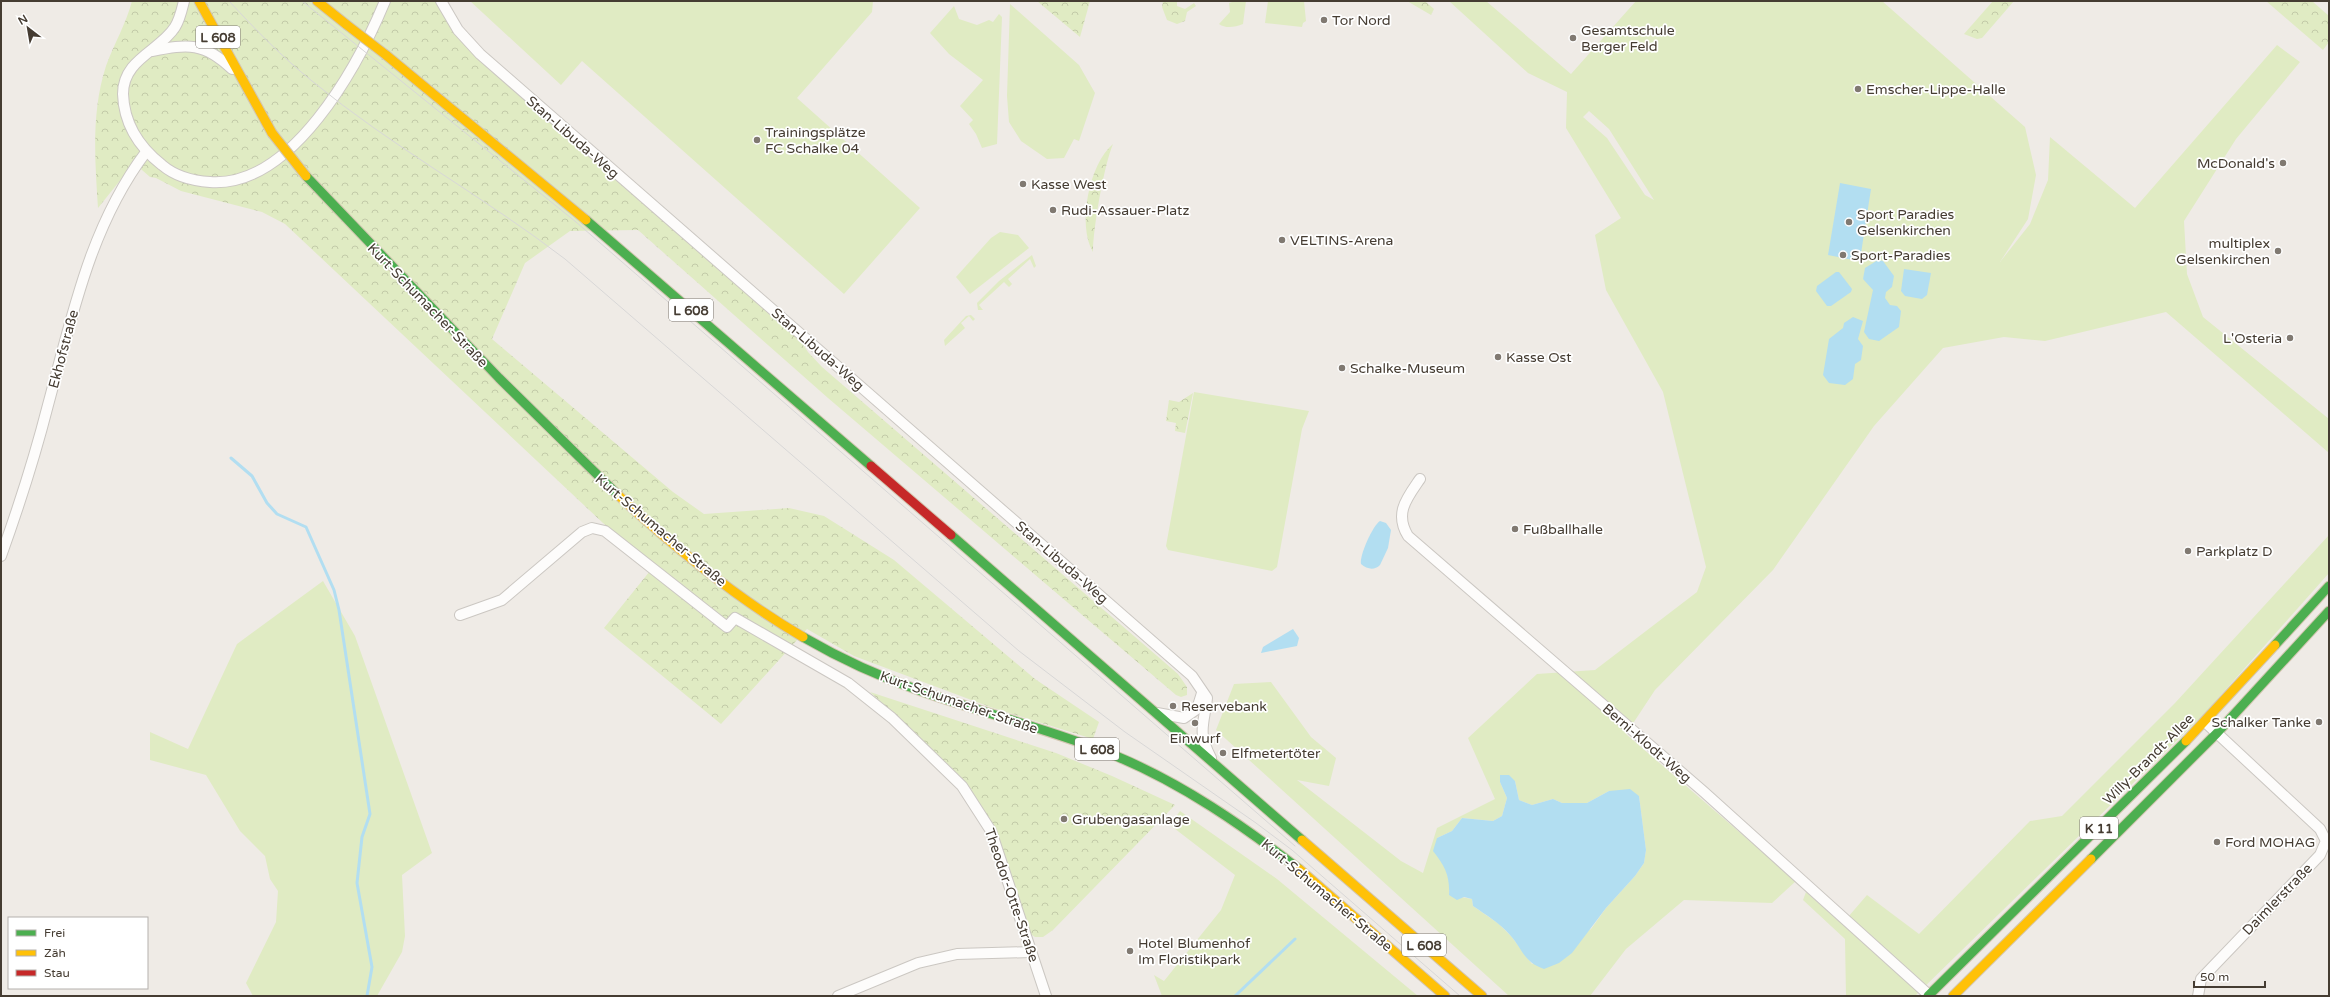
<svg xmlns="http://www.w3.org/2000/svg" width="2330" height="997" font-family="'Varela Round',sans-serif">
	<defs>
		<pattern id="forest-crowns" width="20" height="18" patternUnits="userSpaceOnUse"><rect width="20" height="18" fill="#e0ebc3"/><path d="M2 6a3 3 0 1 1 6 0M12 15a3 3 0 1 1 6 0" fill="none" stroke="#c2caa8"/></pattern>
	</defs>
	<rect width="100%" height="100%" fill="#efebe6"/>
	<g fill="#e0ebc3" fill-rule="evenodd">
		<path d="M470,1H873L872,12L797,98L920,208L844,294L582,61L561,85Z"/>
		<path d="M1235,1H1246L1243,24C1235,27 1226,29 1219,24L1230,12L1229,3Z"/>
		<path d="M1268,1H1304L1306,21L1303,23L1302,27L1265,23Z"/>
		<path d="M1449,1H1486L1571,74L1636,1H1882L2025,127L2036,175L2028,219L2000,262L2030,224L2048,180L2050,137L2135,208L2277,45L2300,62L2236,139L2184,221L2187,274L2203,317L2329,419V453L2166,312L2045,341L2004,337L1943,348L1874,426L1773,570L1655,690L1626,734L1796,881L1772,903L1684,900L1626,949L1590,996H1509L1216,730L1234,684L1271,682L1311,737L1336,758L1329,786L1297,780L1401,861L1423,873L1437,828L1495,799L1468,738L1537,674L1595,670L1697,592L1706,567L1663,392L1606,290L1595,235L1621,218L1566,128L1567,92L1528,73ZM1589,111L1609,129L1654,200L1645,195L1607,138L1583,117ZM1515,781L1519,800L1532,805L1553,799L1562,803H1587L1609,791L1639,796L1646,850L1644,863L1635,876L1606,908L1591,929L1532,964L1511,936L1499,924L1473,906L1472,899L1449,895V881L1437,838L1452,831L1462,818L1493,821L1502,816L1507,798L1500,782Z"/>
		<path d="M1010,4L1079,65L1095,93L1079,141L1074,139L1064,158L1047,159L1021,141L1009,122L1007,96Z"/>
		<path d="M954,6L959,19L977,25L989,20L993,22L999,14L1002,17L997,144L982,148L976,134L969,124L973,120L960,106L983,80L949,54L930,33Z"/>
		<path d="M1000,232L1018,235L1029,248L970,294L956,277L991,238Z"/>
		<path d="M1032,255L1036,266L1034,268L1030,259L1008,279L1012,284L1009,287L1004,282L979,305L983,310H978L977,303L999,281Z"/>
		<path d="M971,315L975,319L973,321L969,316L961,323L965,328L945,346L944,340L966,316Z"/>
		<path d="M1194,392L1309,411L1302,429L1277,567L1272,571L1168,550L1166,546Z"/>
		<path d="M2329,535V573L2205,713L1915,996H1846L1845,939L1803,900L1806,892L1842,924L1867,895L1919,934L2030,821L2062,816L2175,703Z"/>
		<path d="M323,581L355,636L432,853L402,875L405,936L402,952L377,996H253L246,983L276,922L278,891L270,879L265,856L240,831L206,775L150,760V732L188,749L237,644Z"/>
		<path d="M1180,811L1277,879L1418,996H1162L1154,975L1164,981L1221,910L1235,875L1170,825Z"/>
	</g>
	<g fill="url(#forest-crowns)">
		<path d="M132,1H446L467,42L795,332L808,352L822,367L1178,674L1187,687V695L1181,697L1176,695L828,398L638,230L570,231L525,263L492,339L673,492L704,514L789,508L824,516L894,560L1035,679L1099,722L1093,739L990,707L854,656L807,629L721,724L604,628L654,566L603,523L285,224L262,212L181,191L156,178L150,177L134,163L98,208C95,161 91,112 106,66C114,44 126,24 132,1Z"/>
		<path d="M1037,1H1090L1080,37Z"/>
		<path d="M1163,1H1177V6L1185,9L1194,3L1196,6L1187,12L1185,21L1177,24L1167,20L1162,7Z"/>
		<path d="M1407,1H1425L1434,9L1431,15Z"/>
		<path d="M1993,1H2014L1982,38L1977,39L1964,34Z"/>
		<path d="M2266,1H2312L2329,16V42L2323,50Z"/>
		<path d="M1113,144C1104,165 1093,229 1093,252C1077,225 1089,164 1113,144Z"/>
		<path d="M1193,393L1185,433L1175,431L1176,423L1166,421L1169,400L1179,402Z"/>
		<path d="M870,692L1056,753L1112,776L1175,805L1053,930L1043,937H1035L1029,933L992,829L899,719Z"/>
	</g>
	<g fill="#b2def1">
		<path d="M1840,183L1871,189L1860,260L1858,261L1828,255Z"/>
		<path d="M1878,260L1883,261L1894,276L1892,287L1886,292L1885,298L1890,305L1897,306L1901,311L1899,327L1879,341L1869,339L1864,332L1873,290L1863,279L1865,268Z"/>
		<path d="M1904,269L1931,273L1927,295L1922,299L1905,296L1901,291Z"/>
		<path d="M1836,272H1839L1852,289L1851,292L1831,306H1827L1816,291L1817,286Z"/>
		<path d="M1853,317L1863,321L1858,339L1863,346L1861,360L1855,364L1853,379L1845,385L1829,383L1823,375L1829,339L1843,328L1844,323Z"/>
		<path d="M1380,521L1386,523L1391,530L1388,548L1380,565C1374,571 1367,569 1361,564C1359,556 1373,525 1380,521Z"/>
		<path d="M1293,629L1299,638L1297,646L1261,653L1263,647Z"/>
		<path d="M1500,775H1509L1515,781L1519,800L1532,805L1553,799L1562,803H1587L1609,791L1630,789L1639,796L1646,850L1644,863L1635,876L1606,908L1572,953L1559,963L1544,969C1524,962 1523,950 1510,935C1500,923 1486,915 1473,906L1472,899L1464,897L1457,900L1449,895C1450,876 1445,866 1433,851L1437,838L1452,831L1462,818L1493,821L1502,816L1507,798L1500,782Z"/>
	</g>
	<g fill="none" stroke-linecap="round" stroke-linejoin="round">
		<g stroke="#b2def1" stroke-width="3">
			<path d="M231,458L252,476L267,503L277,514L306,527L334,590L339,610L370,814L362,837L357,883L372,967L367,996"/>
			<path d="M1235,996L1295,939"/>
		</g>
		<g stroke="#cbc7c2" stroke-width="12">
			<g id="street">
				<path d="M184,1C182,9 180,19 175,27C160,51 123,59 123,94C124,124 139,147 162,165C175,176 193,181 210,182C292,188 358,66 385,1"/>
				<path d="M441,1L458,30L480,54L1192,676L1207,698C1204,725 1197,731 1211,758"/>
				<path d="M152,51C188,44 204,42 232,69"/>
				<path d="M1420,479C1407,498 1394,513 1408,536L1704,792L1930,996"/>
				<path d="M1,556C19,506 35,456 48,405C72,317 90,226 146,152"/>
				<path d="M460,615L502,600L582,532L592,528L605,531L727,627L735,618L848,683L892,718L962,786L991,831L1046,996"/>
				<path d="M1157,713L1184,718L1197,709L1202,693"/>
				<path d="M838,996L918,963L957,954L1031,952"/>
				<path d="M2198,996L2201,979L2320,855L2326,841L2320,829L2205,722"/>
			</g>
		</g>
		<g stroke="#d3c6b1" stroke-width="11">
			<g id="fast">
				<path d="M306,176L499,378L618,495"/>
				<path d="M586,220L871,466"/>
				<path d="M951,535L1302,840"/>
				<path d="M803,637C841,659 880,677 921,691C986,714 1053,730 1116,756C1183,784 1242,825 1299,869"/>
				<path d="M2275,645L2329,586"/>
				<path d="M2091,859L2217,733L2329,611"/>
				<path d="M1928,996L2186,741"/>
			</g>
		</g>
		<g stroke="#d3c6b1" stroke-width="11">
			<g id="slow">
				<path d="M199,1L272,133"/>
				<path d="M317,1L347,25"/>
				<path d="M386,55L586,220"/>
				<path d="M618,495C675,548 736,598 803,637"/>
				<path d="M2186,741L2275,645"/>
				<path d="M1302,840L1482,996"/>
				<path d="M1299,869L1445,996"/>
				<path d="M1953,996L2091,859"/>
			</g>
		</g>
		<g stroke="#d3c6b1" stroke-width="11">
			<path id="jam" d="M871,466L951,535"/>
		</g>
		<use href="#street" stroke="#fdfcfb" stroke-width="10"/>
		<use href="#fast" stroke="#4caf50" stroke-width="9"/>
		<use href="#slow" stroke="#ffc107" stroke-width="9"/>
		<use href="#jam" stroke="#c62828" stroke-width="9"/>
		<g stroke="#d8d7d7" stroke-width="1">
			<path d="M229,1C255,29 282,57 312,81C392,147 483,196 565,259L1019,651L1125,732L1256,823L1292,850L1460,996"/>
			<path d="M302,1L576,222L1295,846"/>
		</g>
		<g stroke="#d3c6b1" stroke-width="11" stroke-linecap="butt">
			<g id="slow-bridge">
				<path d="M347,25L386,55"/>
				<path d="M272,133L306,176"/>
			</g>
		</g>
		<use href="#slow-bridge" stroke="#ffc107" stroke-width="9"/>
	</g>
	<g fill="#807971" stroke="#fff" stroke-width="1.5">
		<circle cx="1324" cy="20" r="4"/>
		<circle cx="1573" cy="38" r="4"/>
		<circle cx="1858" cy="89" r="4"/>
		<circle cx="757" cy="140" r="4"/>
		<circle cx="2283" cy="163" r="4"/>
		<circle cx="1023" cy="184" r="4"/>
		<circle cx="1053" cy="210" r="4"/>
		<circle cx="1849" cy="222" r="4"/>
		<circle cx="1282" cy="240" r="4"/>
		<circle cx="2278" cy="251" r="4"/>
		<circle cx="1843" cy="255" r="4"/>
		<circle cx="2290" cy="338" r="4"/>
		<circle cx="1498" cy="357" r="4"/>
		<circle cx="1342" cy="368" r="4"/>
		<circle cx="1515" cy="529" r="4"/>
		<circle cx="2188" cy="551" r="4"/>
		<circle cx="1173" cy="706" r="4"/>
		<circle cx="2319" cy="722" r="4"/>
		<circle cx="1195" cy="723" r="4"/>
		<circle cx="1223" cy="753" r="4"/>
		<circle cx="1064" cy="819" r="4"/>
		<circle cx="2217" cy="842" r="4"/>
		<circle cx="1130" cy="951" r="4"/>
	</g>
	<g text-anchor="middle" stroke-width="3.5" stroke-linejoin="round" paint-order="stroke">
		<g fill="#fff" stroke="#7d7670" stroke-width="1">
			<rect x="196" y="26" width="44" height="22" rx="3"/>
			<rect x="669" y="299" width="44" height="22" rx="3"/>
			<rect x="1075" y="738" width="44" height="22" rx="3"/>
			<rect x="2080" y="817" width="38" height="22" rx="3"/>
			<rect x="1402" y="934" width="44" height="22" rx="3"/>
		</g>
		<g font-size="13" font-weight="bold" fill="#453c32">
			<text x="218" y="42">L 608</text>
			<text x="691" y="315">L 608</text>
			<text x="1097" y="754">L 608</text>
			<text x="2099" y="833">K 11</text>
			<text x="1424" y="950">L 608</text>
		</g>
		<g font-size="14" fill="#453c32" stroke="#fff" text-anchor="start">
			<text x="1332" y="25">Tor Nord</text>
			<text x="1581" y="35">Gesamtschule<tspan x="1581" dy="16">Berger Feld</tspan></text>
			<text x="1866" y="94">Emscher-Lippe-Halle</text>
			<text x="765" y="137">Trainingsplätze<tspan x="765" dy="16">FC Schalke 04</tspan></text>
			<text x="2275" y="168" text-anchor="end">McDonald's</text>
			<text x="1031" y="189">Kasse West</text>
			<text x="1061" y="215">Rudi-Assauer-Platz</text>
			<text x="1857" y="219">Sport Paradies<tspan x="1857" dy="16">Gelsenkirchen</tspan></text>
			<text x="1290" y="245">VELTINS-Arena</text>
			<text x="2270" y="248" text-anchor="end">multiplex<tspan x="2270" dy="16">Gelsenkirchen</tspan></text>
			<text x="1851" y="260">Sport-Paradies</text>
			<text x="2282" y="343" text-anchor="end">L'Osteria</text>
			<text x="1506" y="362">Kasse Ost</text>
			<text x="1350" y="373">Schalke-Museum</text>
			<text x="1523" y="534">Fußballhalle</text>
			<text x="2196" y="556">Parkplatz D</text>
			<text x="1181" y="711">Reservebank</text>
			<text x="2311" y="727" text-anchor="end">Schalker Tanke</text>
			<text x="1195" y="743" text-anchor="middle">Einwurf</text>
			<text x="1231" y="758">Elfmetertöter</text>
			<text x="1072" y="824">Grubengasanlage</text>
			<text x="2225" y="847">Ford MOHAG</text>
			<text x="1138" y="948">Hotel Blumenhof<tspan x="1138" dy="16">Im Floristikpark</tspan></text>
		</g>
		<g font-size="14" fill="#453c32" stroke="#fff">
			<text transform="translate(573 137) rotate(41)" y="5">Stan-Libuda-Weg</text>
			<text transform="translate(428 305) rotate(46)" y="5">Kurt-Schumacher-Straße</text>
			<text transform="translate(63 349) rotate(-75)" y="5">Ekhofstraße</text>
			<text transform="translate(818 349) rotate(41)" y="5">Stan-Libuda-Weg</text>
			<text transform="translate(661 530) rotate(40)" y="5">Kurt-Schumacher-Straße</text>
			<text transform="translate(1062 562) rotate(41)" y="5">Stan-Libuda-Weg</text>
			<text transform="translate(959 702) rotate(19)" y="5">Kurt-Schumacher-Straße</text>
			<text transform="translate(1647 743) rotate(41)" y="5">Berni-Klodt-Weg</text>
			<text transform="translate(2148 759) rotate(-45)" y="5">Willy-Brandt-Allee</text>
			<text transform="translate(1012 895) rotate(71)" y="5">Theodor-Otte-Straße</text>
			<text transform="translate(1327 895) rotate(40)" y="5">Kurt-Schumacher-Straße</text>
			<text transform="translate(2277 899) rotate(-46)" y="5">Daimlerstraße</text>
		</g>
	</g>
	<rect width="2330" height="997" fill="none" stroke="#453c32" stroke-width="4"/>
	<rect x="8" y="917" width="140" height="72" fill="#ffffff" stroke="#b5b1ad"/>
	<rect x="16" y="930" width="20" height="6" fill="#4caf50" stroke="#b5b1ad"/>
	<text x="44" y="937" font-size="12" fill="#453c32">Frei</text>
	<rect x="16" y="950" width="20" height="6" fill="#ffc107" stroke="#b5b1ad"/>
	<text x="44" y="957" font-size="12" fill="#453c32">Zäh</text>
	<rect x="16" y="970" width="20" height="6" fill="#c62828" stroke="#b5b1ad"/>
	<text x="44" y="977" font-size="12" fill="#453c32">Stau</text>
	<g transform="translate(28 28) rotate(329)" stroke="#ffffff" stroke-width="3" paint-order="stroke">
	<path d="M0-3L7 15L0 10L-7 15Z" fill="#453c32"/>
	<text y="-6" font-size="11" font-weight="bold" text-anchor="middle" fill="#453c32">N</text>
	</g>
	<path d="M2194 981v6h71v-6" fill="none" stroke="#453c32" stroke-width="2"/>
	<text x="2200" y="981" font-size="12" fill="#453c32" stroke="#ffffff" stroke-width="3" paint-order="stroke">50 m</text>
</svg>
